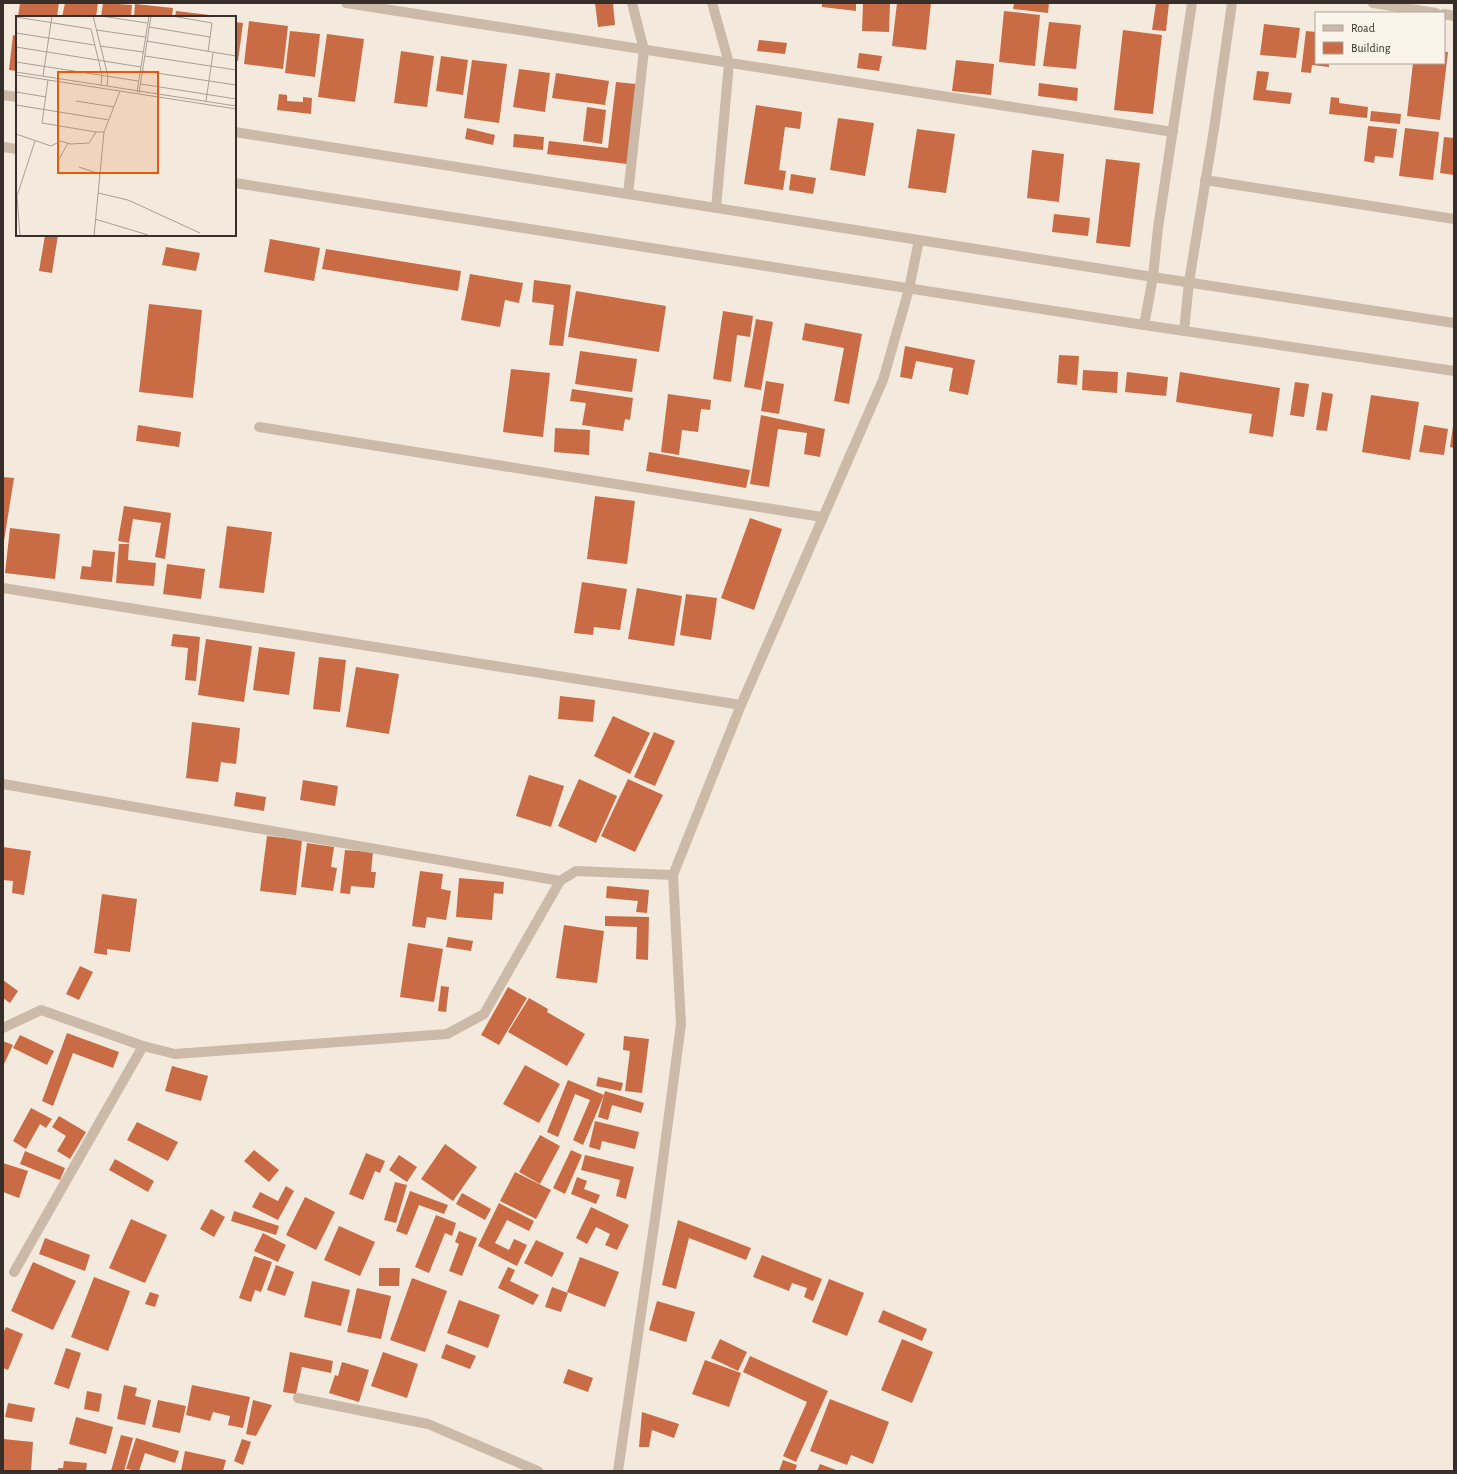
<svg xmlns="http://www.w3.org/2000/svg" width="1457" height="1474" font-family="'Alegreya Sans',sans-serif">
	<rect width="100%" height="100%" fill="#f3eadd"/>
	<g fill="#c96c45">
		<path d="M20,3H59L57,17H18Z"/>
		<path d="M65,3H98L96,17H62Z"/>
		<path d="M103,3L132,5L131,17H101Z"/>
		<path d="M595,3H613L615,25L598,27Z"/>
		<path d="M822,3H856V11L822,7Z"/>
		<path d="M863,3H890L889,32L862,31Z"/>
		<path d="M897,3H931L926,50L892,46Z"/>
		<path d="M1014,3H1049L1048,13L1013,9Z"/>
		<path d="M1156,3H1169L1166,31L1152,30Z"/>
		<path d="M135,4L173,8L172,17H134Z"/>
		<path d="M176,11L210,15V17H175Z"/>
		<path d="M1004,11L1040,15L1035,66L999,62Z"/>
		<path d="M249,21L288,26L283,69L244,64Z"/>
		<path d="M235,22L243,23L238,61H235Z"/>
		<path d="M1049,22L1081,25L1076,69L1043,66Z"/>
		<path d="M1264,24L1300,28L1296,58L1260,55Z"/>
		<path d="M1123,30L1162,35L1153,114L1114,110Z"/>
		<path d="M290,31L320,34L315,77L285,73Z"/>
		<path d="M1306,31L1316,32V63H1329V67L1312,65L1311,73L1301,72Z"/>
		<path d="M327,34L364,39L355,102L318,97Z"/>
		<path d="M13,35L17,36V71L9,70Z"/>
		<path d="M759,40L787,43L785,54L757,51Z"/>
		<path d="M401,51L434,56L427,107L394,103Z"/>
		<path d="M1444,52H1448L1440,120L1407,116L1413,63H1444Z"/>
		<path d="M859,53L882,56L879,71L857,68Z"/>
		<path d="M441,56L468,60L463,95L436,91Z"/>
		<path d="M472,60L507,64L499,123L464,118Z"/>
		<path d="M956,60L994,64L991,95L952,91Z"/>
		<path d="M519,69L550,73L545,112L513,107Z"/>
		<path d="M1257,71L1269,72L1266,90L1292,93L1290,104L1253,100Z"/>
		<path d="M556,73L609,81L605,105L552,98Z"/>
		<path d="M616,82L636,84L627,164L547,154L549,141L608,148Z"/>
		<path d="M1039,83L1078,88L1077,101L1038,96Z"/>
		<path d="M279,94L287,95V101L303,102V97L312,98L311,114L277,110Z"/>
		<path d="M1331,97L1339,98V103L1368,107L1367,118L1329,114Z"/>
		<path d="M756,105L802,112L800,129L785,127L779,170L786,171L783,190L744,184Z"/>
		<path d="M587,107L606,110L602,144L583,141Z"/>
		<path d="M1371,111L1401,114L1400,124L1370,121Z"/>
		<path d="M838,118L874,123L865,176L830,170Z"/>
		<path d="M1368,126L1397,129L1393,158L1375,156L1374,163L1364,161Z"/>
		<path d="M467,128L495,135L493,145L465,139Z"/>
		<path d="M1405,128L1439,132L1433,180L1399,176Z"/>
		<path d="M917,129L955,134L946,193L908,188Z"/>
		<path d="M514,134L544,137L543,150L513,147Z"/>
		<path d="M1444,137L1454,138V175L1440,173Z"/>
		<path d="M1032,150L1064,154L1059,202L1027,198Z"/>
		<path d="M1106,159L1140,163L1130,247L1096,243Z"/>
		<path d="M791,174L816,178L813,194L789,190Z"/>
		<path d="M1054,214L1090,218L1088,236L1052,232Z"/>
		<path d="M45,235H58L52,273L39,271Z"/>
		<path d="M270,239L320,248L314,281L264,272Z"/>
		<path d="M166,247L200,253L196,271L162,265Z"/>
		<path d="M326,249L461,271L458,291L322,269Z"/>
		<path d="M470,274L523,283L519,303L505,300L500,327L461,320Z"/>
		<path d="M534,280L571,285L563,346L549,345L554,305L532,302Z"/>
		<path d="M576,291L666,306L659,352L568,337Z"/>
		<path d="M149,304L202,310L193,398L139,392Z"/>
		<path d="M723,311L753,316L750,337L737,335L731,382L713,379Z"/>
		<path d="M756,319L773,322L761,390L744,387Z"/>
		<path d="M805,323L862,334L849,404L834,401L844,348L802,340Z"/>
		<path d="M905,346L975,360L968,395L949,391L953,368L916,361L912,379L900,377Z"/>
		<path d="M580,351L637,359L632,392L575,384Z"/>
		<path d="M1059,355L1079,356L1077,385L1057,383Z"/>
		<path d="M511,369L550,373L543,437L503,432Z"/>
		<path d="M1083,370L1118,372L1117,393L1082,390Z"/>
		<path d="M1127,372L1168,377L1166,396L1125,392Z"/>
		<path d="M1180,372L1280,388L1273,437L1249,433L1252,414L1176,402Z"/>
		<path d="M766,381L784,384L779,414L761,411Z"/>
		<path d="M1295,382L1309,384L1304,417L1290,415Z"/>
		<path d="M572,389L633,398L630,420L625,419L623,431L582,425L586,403L570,401Z"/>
		<path d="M1322,392L1333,394L1327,431L1316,430Z"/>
		<path d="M668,394L711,400L710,410L701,409L698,432L682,430L679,455L661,452Z"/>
		<path d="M1371,395L1419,402L1410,460L1362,452Z"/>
		<path d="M761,415L825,429L820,457L804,454L807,433L778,429L769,487L750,484Z"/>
		<path d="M138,425L181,432L179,447L136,441Z"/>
		<path d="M1424,425L1448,429L1444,455L1419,452Z"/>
		<path d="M1453,426H1454V448L1450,447Z"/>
		<path d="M555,428L590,430L589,455L554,452Z"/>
		<path d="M649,452L750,470L746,488L646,471Z"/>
		<path d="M3,477L14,478L4,541H3Z"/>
		<path d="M595,496L635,501L627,564L587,559Z"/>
		<path d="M124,506L171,513L165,559L155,557L161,523L133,519L129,543L118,541Z"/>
		<path d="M750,518L782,529L754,610L721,598Z"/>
		<path d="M227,526L272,532L264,593L219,588Z"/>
		<path d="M10,528L60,534L55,579L5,573Z"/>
		<path d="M119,544H129L128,560L156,563L154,586L116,583Z"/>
		<path d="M93,550L115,552L112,582L80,579L82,566L91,567Z"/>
		<path d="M167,564L205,569L201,599L163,594Z"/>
		<path d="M582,582L627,589L620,630L594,627L593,635L574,633Z"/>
		<path d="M637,588L682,596L674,646L628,639Z"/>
		<path d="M686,594L717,598L711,640L680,635Z"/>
		<path d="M173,634L200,637L196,681L185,680L188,648L171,646Z"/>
		<path d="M206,639L252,646L244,702L198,695Z"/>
		<path d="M259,647L295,652L289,695L253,690Z"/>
		<path d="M319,657L346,660L340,712L313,709Z"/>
		<path d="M356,667L399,674L389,734L346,727Z"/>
		<path d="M560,696L595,700L593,722L558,719Z"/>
		<path d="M613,716L650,733L630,774L594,756Z"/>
		<path d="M192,722L240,728L236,764L221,762L218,782L186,778Z"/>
		<path d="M654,732L675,741L655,786L634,777Z"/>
		<path d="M529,775L564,786L551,827L516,816Z"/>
		<path d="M579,779L617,796L596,843L558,826Z"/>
		<path d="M628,779L663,795L635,852L601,836Z"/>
		<path d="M303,780L338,786L335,806L300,800Z"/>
		<path d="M236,792L266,797L264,811L234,806Z"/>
		<path d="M267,836L302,840L296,895L260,891Z"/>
		<path d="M307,843L334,847L331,867L337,868L333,891L301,887Z"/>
		<path d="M3,847L31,851L24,895L12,893L13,881L3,880Z"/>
		<path d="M345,850L373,852L371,872H376L374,888L351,886L350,894L340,893Z"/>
		<path d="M420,871L443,874L441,889L451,891L446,920L427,917L425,928L412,926Z"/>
		<path d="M459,878L504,882L503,894L494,893L492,920L456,917Z"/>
		<path d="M607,886L649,890L647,913L636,912L638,901L606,898Z"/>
		<path d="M102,894L137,899L130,952L107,949V955L94,953Z"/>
		<path d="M605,916L649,917L648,960L636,959L637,927L605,926Z"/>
		<path d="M564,925L604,931L597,983L556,978Z"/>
		<path d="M448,937L473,941L471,951L446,947Z"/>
		<path d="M408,943L443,949L434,1002L400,997Z"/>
		<path d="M80,966L93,972L79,1000L66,994Z"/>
		<path d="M3,980L18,991L10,1003L3,998Z"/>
		<path d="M441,986L449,987L446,1012L438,1011Z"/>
		<path d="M508,987L527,998L499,1045L481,1035Z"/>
		<path d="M529,998L548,1009L547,1012L585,1034L567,1066L508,1032Z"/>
		<path d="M67,1033L119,1052L113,1068L73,1053L53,1106L42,1101Z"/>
		<path d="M20,1035L54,1051L47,1065L13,1048Z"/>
		<path d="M624,1036L649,1039L642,1093L625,1091L630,1051L623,1050Z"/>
		<path d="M3,1041L13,1045L3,1066Z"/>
		<path d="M525,1065L560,1084L539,1123L503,1104Z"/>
		<path d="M172,1066L208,1076L201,1101L165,1091Z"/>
		<path d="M598,1077L623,1083L621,1091L596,1086Z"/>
		<path d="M568,1080L604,1095L583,1145L573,1140L590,1100L575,1094L558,1137L547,1132Z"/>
		<path d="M605,1091L644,1103L641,1113L612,1105L608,1120L598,1117Z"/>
		<path d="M31,1108L52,1119L46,1128L40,1124L26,1149L13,1141Z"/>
		<path d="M59,1116L86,1132L70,1159L57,1151L66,1136L52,1127Z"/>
		<path d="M595,1121L639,1132L635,1149L602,1141L600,1150L589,1147Z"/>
		<path d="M137,1122L178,1142L168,1161L127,1140Z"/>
		<path d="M540,1135L560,1146L540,1184L519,1172Z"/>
		<path d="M445,1144L477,1167L453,1201L421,1179Z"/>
		<path d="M254,1150L279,1170L269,1182L244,1161Z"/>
		<path d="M571,1150L582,1155L565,1194L553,1188Z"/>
		<path d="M25,1151L65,1168L60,1180L20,1164Z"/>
		<path d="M366,1153L385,1161L380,1173L375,1171L363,1200L349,1194Z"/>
		<path d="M399,1155L417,1167L407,1182L389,1170Z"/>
		<path d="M585,1155L634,1167L626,1199L616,1196L620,1180L581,1170Z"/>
		<path d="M115,1159L154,1181L148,1192L109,1170Z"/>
		<path d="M3,1163L28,1171L19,1198L3,1192Z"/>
		<path d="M515,1172L551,1190L536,1219L500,1201Z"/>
		<path d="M577,1177L587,1181L584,1189L600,1195L596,1204L571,1194Z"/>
		<path d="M395,1182L407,1185L396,1223L384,1220Z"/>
		<path d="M286,1186L294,1191L278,1220L252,1207L260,1192L278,1201Z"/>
		<path d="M410,1191L448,1205L444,1214L419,1205L407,1235L396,1231Z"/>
		<path d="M462,1193L491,1209L485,1220L456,1204Z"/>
		<path d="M305,1197L335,1212L316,1250L286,1235Z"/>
		<path d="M499,1203L534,1221L529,1231L507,1220L495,1243L509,1250L514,1239L527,1245L517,1266L478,1246Z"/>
		<path d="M591,1207L629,1225L617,1250L605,1245L610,1234L596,1227L587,1244L576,1238Z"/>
		<path d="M211,1209L225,1217L214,1237L200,1229Z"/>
		<path d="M234,1211L279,1226L276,1235L231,1221Z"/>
		<path d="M436,1215L456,1223L452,1236L445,1233L429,1273L415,1267Z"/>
		<path d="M131,1219L167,1235L145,1283L109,1268Z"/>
		<path d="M678,1220L751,1248L746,1260L689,1238L676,1289L662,1285Z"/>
		<path d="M339,1226L375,1242L360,1276L324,1260Z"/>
		<path d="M459,1231L477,1238L462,1276L449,1271L459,1244L455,1242Z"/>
		<path d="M263,1233L286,1245L278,1262L254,1251Z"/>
		<path d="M45,1238L90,1255L85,1271L39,1254Z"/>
		<path d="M536,1240L564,1253L552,1277L524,1263Z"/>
		<path d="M762,1255L822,1279L813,1301L804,1297L807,1288L792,1283L789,1291L753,1277Z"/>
		<path d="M254,1256L272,1262L261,1292L255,1290L251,1302L239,1298Z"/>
		<path d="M580,1257L619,1272L605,1307L567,1292Z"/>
		<path d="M33,1262L76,1281L53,1330L11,1311Z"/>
		<path d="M276,1265L294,1272L285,1296L267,1290Z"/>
		<path d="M508,1267L515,1270L510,1281L539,1295L533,1305L498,1288Z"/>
		<path d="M379,1268H400L399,1286H379Z"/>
		<path d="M94,1277L130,1291L108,1351L71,1337Z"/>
		<path d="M412,1278L447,1291L425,1352L390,1340Z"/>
		<path d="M829,1279L864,1293L847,1336L812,1322Z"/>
		<path d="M312,1281L350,1290L341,1326L304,1317Z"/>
		<path d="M552,1287L568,1293L561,1312L545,1307Z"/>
		<path d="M357,1288L391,1296L381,1339L347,1332Z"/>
		<path d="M150,1292L159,1295L155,1307L145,1304Z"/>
		<path d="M459,1300L500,1315L488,1348L447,1333Z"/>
		<path d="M657,1301L695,1312L686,1342L649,1330Z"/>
		<path d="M883,1310L927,1329L922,1341L878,1322Z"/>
		<path d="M6,1327L23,1334L8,1370L3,1368V1333Z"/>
		<path d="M720,1339L747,1352L738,1371L711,1358Z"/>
		<path d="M902,1339L933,1352L912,1403L881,1390Z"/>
		<path d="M446,1344L476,1356L470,1369L441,1358Z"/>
		<path d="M66,1348L81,1353L69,1389L54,1384Z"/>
		<path d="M290,1352L333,1361L331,1373L302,1367L296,1394L283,1392Z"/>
		<path d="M383,1352L418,1364L407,1398L371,1386Z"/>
		<path d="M750,1356L828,1391L796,1462L783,1456L807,1402L743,1372Z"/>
		<path d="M705,1360L741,1373L729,1407L692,1394Z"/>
		<path d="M342,1362L369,1370L359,1402L329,1393L335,1375L338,1376Z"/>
		<path d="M568,1369L593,1378L588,1392L563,1383Z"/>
		<path d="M124,1385L137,1388L135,1396L151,1400L145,1425L117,1419Z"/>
		<path d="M192,1385L250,1397L243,1428L228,1425L230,1416L213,1412L210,1421L186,1415Z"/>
		<path d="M87,1391L102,1394L99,1412L84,1409Z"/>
		<path d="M830,1399L889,1422L873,1464L851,1455L847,1465L810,1451Z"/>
		<path d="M158,1400L186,1406L180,1433L152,1427Z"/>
		<path d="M253,1400L272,1405L256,1436L246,1434Z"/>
		<path d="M8,1403L35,1408L32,1422L5,1417Z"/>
		<path d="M642,1412L679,1424L674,1438L652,1430L649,1447H639Z"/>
		<path d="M76,1417L113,1427L106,1454L69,1444Z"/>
		<path d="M121,1435L133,1438L124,1471H111Z"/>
		<path d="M136,1438L179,1451L175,1463L145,1453L139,1471L126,1469Z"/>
		<path d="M3,1439L33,1442L31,1471H3Z"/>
		<path d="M242,1439L251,1442L243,1465L234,1461Z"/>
		<path d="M185,1451L226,1460L223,1471H181Z"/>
		<path d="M783,1460L797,1465L795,1471H779Z"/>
		<path d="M64,1461L87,1463L86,1471H58V1468H63Z"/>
		<path d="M820,1464L839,1471H817Z"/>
	</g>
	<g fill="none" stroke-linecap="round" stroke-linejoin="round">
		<g stroke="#ccbaa8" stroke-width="10">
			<path d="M346,3L1173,132"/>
			<path d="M712,3L729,63L716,208"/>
			<path d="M1373,3L1436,13"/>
			<path d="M1444,14L1454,16"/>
			<path d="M3,95L17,97"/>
			<path d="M235,132L1153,277"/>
			<path d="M3,147L17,149"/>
			<path d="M1205,180L1454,219"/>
			<path d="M235,183L1144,325"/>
			<path d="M628,194L644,50L632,3"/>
			<path d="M259,427L822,517"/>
			<path d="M3,588L741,705"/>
			<path d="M3,784L560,881"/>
			<path d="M3,1028L41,1010L143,1046L175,1054L447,1034L484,1014L560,881L576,871L673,875"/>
			<path d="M14,1272L143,1046"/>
			<path d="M298,1398L428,1424L538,1471"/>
			<path d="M618,1471L657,1205L681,1024L673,875L741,705L883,380L909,289L919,240"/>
		</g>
		<g stroke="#ccbaa8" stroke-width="10">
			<path d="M1192,3L1158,228L1153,277L1144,325L1454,371"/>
			<path d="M1153,277L1454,323"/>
			<path d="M1184,331L1189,282L1214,129L1232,3"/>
		</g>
	</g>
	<g transform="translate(16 16)">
		<rect width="220" height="220" fill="#f3eadd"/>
		<path fill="none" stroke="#a89f95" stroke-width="1" d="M77,0L92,60L91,70M85,0L131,7M156,0L196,7L192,36M0,1L75,13L86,59L85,69M133,11L194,21M80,14L129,21M0,17L78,29M131,25L220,40M84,30L127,36M0,31L125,51M129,40L220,54M0,46L122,65M127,55L220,69M0,56L220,90M0,59L220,93M27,60L36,0M32,64L26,107L80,116M125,68L220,83M0,76L30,81M121,76L133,0M123,77L135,0M60,85L98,91M190,85L197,37M0,89L93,104M0,118L35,130L45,125L54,128L73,127L80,116H88M43,143L52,127M63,151L84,158M82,177L112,184L184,217M79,203L132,219M4,220L1,180L19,125M78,220L88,116L104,75"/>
		<path fill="#e8590c" fill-opacity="0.15" stroke="#e8590c" stroke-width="2" d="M42,56H142V157H42Z"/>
		<rect width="220" height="220" fill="none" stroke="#382e29" stroke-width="2"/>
	</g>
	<rect width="1457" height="1474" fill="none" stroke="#382e29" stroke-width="8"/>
	<rect x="1315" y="12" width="130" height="52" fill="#faf4ea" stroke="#aca59d"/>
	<rect x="1323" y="25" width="20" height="6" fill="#ccbaa8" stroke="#aca59d"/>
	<text x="1351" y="32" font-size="12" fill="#382e29">Road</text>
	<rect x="1323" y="42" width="20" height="12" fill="#c96c45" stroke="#aca59d"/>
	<text x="1351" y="52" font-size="12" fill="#382e29">Building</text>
</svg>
